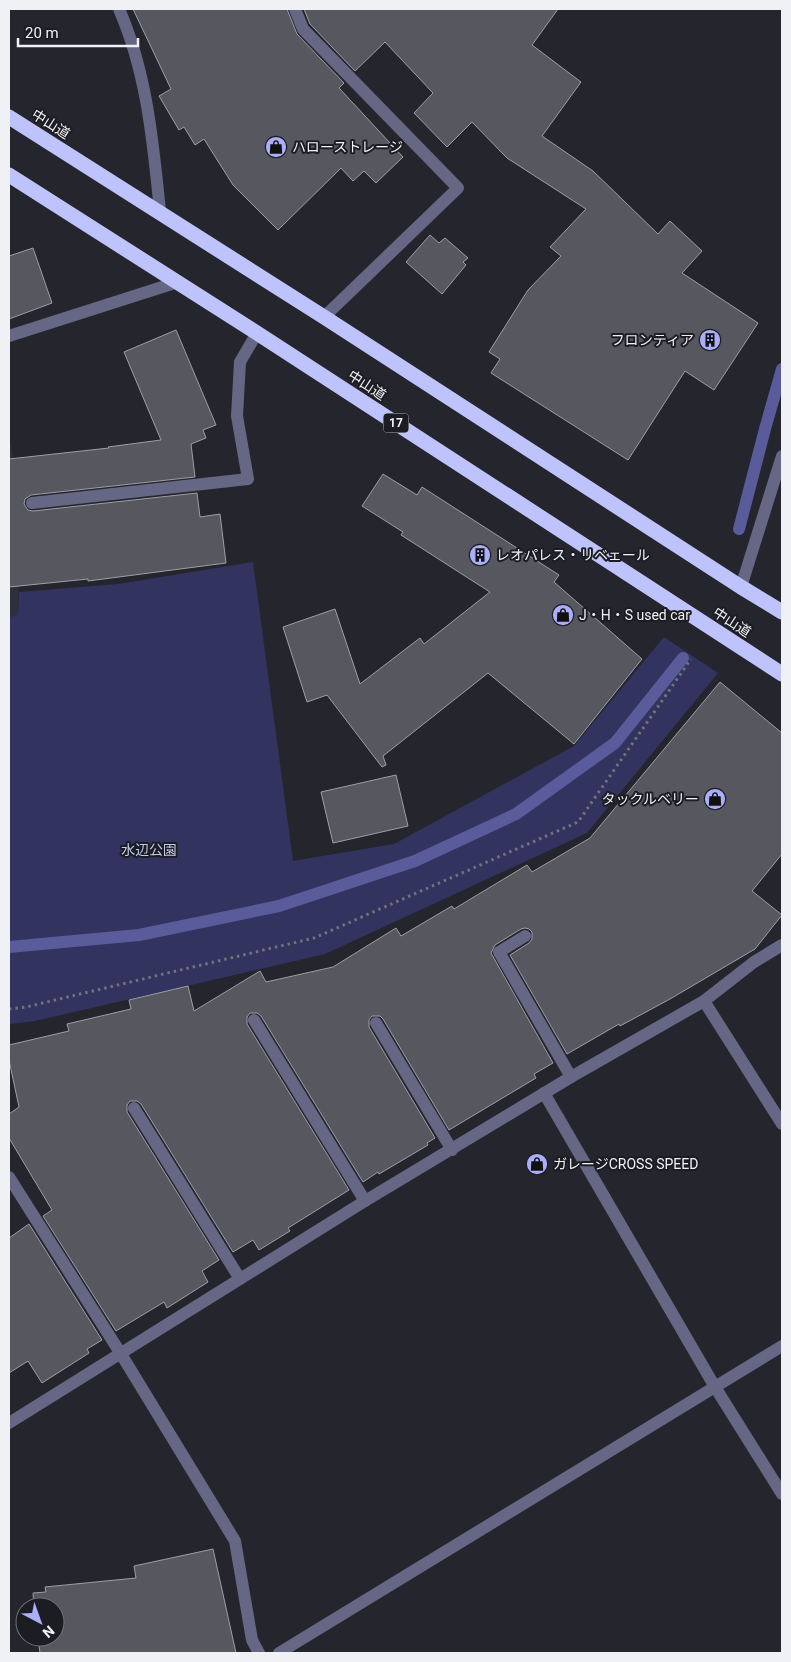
<svg xmlns="http://www.w3.org/2000/svg" width="791" height="1662" font-family="Roboto,'Noto Sans JP',sans-serif">
	<rect width="100%" height="100%" fill="#25262d"/>
	<path fill="#2e2f3c" d="M9,435L20,497L18,616L9,617Z"/>
	<path fill="#32335e" d="M253,562L293,861L394,844L574,746L664,637L718,673L587,833L325,954L35,1021L9,1024V617L18,615L19,592L118,584Z"/>
	<g fill="none" stroke-linecap="round" stroke-linejoin="round">
		<g stroke="#5a5b9b" stroke-width="12">
			<path d="M739,529L765,429L782,369"/>
			<path d="M9,947L139,935L279,906L415,861L516,814L615,743L683,658"/>
		</g>
	</g>
	<g fill="#56575f" stroke="#9d9ea7">
		<path d="M133,9H287L297,34L344,83L339,88L403,157L376,183L364,171L353,181L341,168L278,230L233,185L204,139L195,145L184,127L179,130L159,96L171,89Z"/>
		<path d="M304,9H558L532,45L581,82L542,136L593,171L658,234L670,221L702,251L682,273L758,323L714,390L685,371L628,460L491,373L500,359L489,352L528,290L561,256L550,247L586,209L507,158L472,122L447,147L414,113L433,93L385,42L355,71L310,24Z"/>
		<path d="M430,235L439,243L445,238L468,258L463,262L466,265L442,294L406,262Z"/>
		<path d="M33,248L52,303L9,319V256Z"/>
		<path d="M176,330L216,425L203,430L206,438L191,444L195,477L31,495L25,499L24,504L28,510L33,511L197,493L200,517L220,514L226,563L88,581V579L9,587V459L109,448L108,447L161,440L124,352Z"/>
		<path d="M383,474L417,495L422,487L559,575L554,582L642,659L574,744L488,673L383,756L386,765L382,767L327,695L307,702L283,627L335,609L360,684L420,638L424,644L490,592L401,535L403,532L362,506Z"/>
		<path d="M720,682L782,733V854L752,891L782,915L755,949L670,999L620,1026L619,1024L567,1054L510,955L529,943L532,939V932L529,929L525,928L521,929L495,945L491,953L553,1063L534,1074L536,1078L449,1130L383,1019L380,1016H372L369,1020V1027L435,1138L427,1143L428,1145L379,1174L378,1172L363,1182L261,1016L257,1013H250L247,1017V1024L349,1190L288,1228L290,1231L259,1250L253,1240L233,1252L141,1104L137,1101H130L127,1105V1112L219,1260L202,1271L208,1282L167,1308L164,1302L116,1331L43,1216L52,1210L9,1138V1114L19,1107L9,1060V1045L69,1031L67,1024L131,1009L129,1000L188,986L194,1011L260,971L266,982L333,967L396,928L401,936L452,906L454,909L527,865L532,872L590,838Z"/>
		<path d="M396,775L408,826L333,843L321,792Z"/>
		<path d="M29,1224L102,1340L87,1349L89,1353L42,1383L28,1361L9,1373V1238Z"/>
		<path d="M213,1549L236,1653H40L38,1637H55V1607H34L33,1593L46,1592L45,1587L136,1578L134,1566Z"/>
	</g>
	<g fill="none" stroke-linecap="round" stroke-linejoin="round">
		<path stroke="#727379" stroke-width="3" stroke-dasharray="2.5 4" stroke-linecap="butt" d="M9,1009L26,1007L314,938L578,822L691,659"/>
		<g stroke="#656784" stroke-width="12">
			<path d="M525,936L499,952L571,1077"/>
			<path d="M254,1020L365,1201"/>
			<path d="M376,1023L452,1150"/>
			<path d="M544,1093L715,1387L782,1494"/>
			<path d="M134,1108L240,1279"/>
		</g>
		<g stroke="#656784" stroke-width="12">
			<path d="M119,9C147,73 153,142 160,211"/>
			<path d="M295,9L303,29L458,188L324,317"/>
			<path d="M9,336L178,282"/>
			<path d="M32,503L248,479L237,416L240,362L257,333"/>
			<path d="M741,587L782,456"/>
			<path d="M704,1001L782,1124"/>
			<path d="M9,1177L121,1354L235,1541L252,1640L259,1653"/>
			<path d="M9,1423L365,1201L571,1077L704,1001L754,962L782,945"/>
			<path d="M279,1653L782,1346"/>
		</g>
		<g stroke="#bec3fc" stroke-width="15">
			<path d="M9,117L324,317L741,587L782,612"/>
			<path d="M9,175L257,333L782,674"/>
		</g>
	</g>
	<defs>
		<g id="shop-disc" transform="scale(1.125)"><circle r="9.5" fill="#abaffb" stroke="#1c1c23"/><path d="M-5-2.5h2.3a2.7 3.5 0 0 1 5.4 0H5L5.5 6h-11ZM-1.5-2.5h3a1.5 2.3 0 0 0-3 0Z" fill="#111"/></g>
		<g id="building-disc" transform="scale(1.125)"><circle r="9.5" fill="#abaffb" stroke="#1c1c23"/><path d="M-4-6H4V6H1V3H-1V6H-4ZM-2.5-4.3h1.7v1.8h-1.7ZM.8-4.3h1.7v1.8H.8ZM-2.5-1h1.7V.8h-1.7ZM.8-1h1.7V.8H.8Z" fill="#111"/></g>
	</defs>
	<g fill-rule="evenodd">
		<use href="#shop-disc" x="276" y="147"/>
		<use href="#building-disc" x="710" y="340"/>
		<use href="#building-disc" x="480" y="555"/>
		<use href="#shop-disc" x="563" y="615"/>
		<use href="#shop-disc" x="715" y="799"/>
		<use href="#shop-disc" x="537" y="1164"/>
	</g>
	<g text-anchor="middle" stroke-width="4" stroke-linejoin="round" paint-order="stroke">
		<rect fill="#1c1c23" stroke="#b0b1b6" stroke-width="1" x="383.5" y="413.5" width="25" height="19" rx="4"/>
		<g font-size="12" font-weight="bold" fill="#f0f1f5">
			<text x="396" y="427">17</text>
		</g>
		<g font-size="14" fill="#f0f1f5" stroke="#1c1c23">
			<text transform="translate(51 124) rotate(32)" y="5">中山道</text>
			<text transform="translate(367 385) rotate(33)" y="5">中山道</text>
			<text transform="translate(732 622) rotate(33)" y="5">中山道</text>
		</g>
		<g font-size="14" fill="#f0f1f5" stroke="#1c1c23" text-anchor="start">
			<text x="292" y="152">ハローストレージ</text>
			<text x="694" y="345" text-anchor="end">フロンティア</text>
			<text x="496" y="560">レオパレス・リベェール</text>
			<text x="579" y="620">J・H・S used car</text>
			<text x="699" y="804" text-anchor="end">タックルベリー</text>
			<text x="553" y="1169">ガレージCROSS SPEED</text>
		</g>
		<g font-size="14" fill="#c6caef" stroke="#1c1c23">
			<text x="149" y="855">水辺公園</text>
		</g>
	</g>
	<rect width="791" height="1662" fill="none" stroke="#f0f1f5" stroke-width="20"/>
	<g transform="translate(40 1622) rotate(139)"><circle r="24" fill="#1c1c23" stroke="#717177"/>
	<path d="M0-4L9 19L0 12L-9 19Z" fill="#abaffb"/>
	<text y="-8" font-size="14" font-weight="bold" text-anchor="middle" fill="#f0f1f5">N</text>
	</g>
	<path d="M18 38v8h120v-8" fill="none" stroke="#f0f1f5" stroke-width="2.5"/>
	<text x="25" y="38" font-size="15" fill="#f0f1f5" stroke="#1c1c23" stroke-width="4" paint-order="stroke">20 m</text>
</svg>
